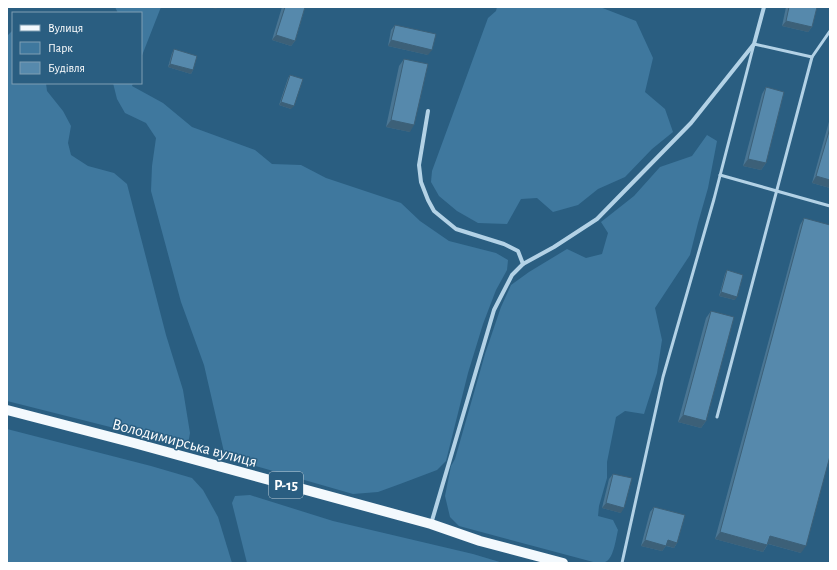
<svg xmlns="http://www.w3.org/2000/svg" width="837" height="570" font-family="'Alegreya Sans',sans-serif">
	<rect width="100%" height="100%" fill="#2a5e81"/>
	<g fill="#3f789e">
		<path d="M115,7H161L141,58V13H118Z"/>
		<path d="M497,7H600L636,21L653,58L645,92L665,109L673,132L652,149L625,177L598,189L578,205L553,212L537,198L521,199L507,224L478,223L457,211L439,196L431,182L432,171L488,18L496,11Z"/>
		<path d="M13,30V83H46L47,91L63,111L71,126L68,143L71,155L88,166L114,173L127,184L166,335L183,390L190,433L188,444L157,433L138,434L7,401V36Z"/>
		<path d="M113,83H133L132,86L163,103L192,127L255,150L272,164L301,165L326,178L401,203L420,221L449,241L496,253L508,260L507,270L496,290L483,324L468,373L446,461L437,470L400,484L378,492L353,494L238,461L224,452L204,365L181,302L151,191L152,166L156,138L146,123L125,113L117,99Z"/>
		<path d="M707,135L717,141L708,188L698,223L690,255L655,308L662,340L657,373L644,414L625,411L616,417L607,462V478L599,506L598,516L613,520L618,530C616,538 614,556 607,561C604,563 600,563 597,563L459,526L450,517L445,496L451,466L455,459L485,354L501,307L511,285L529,272L567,249L586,258L602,254L608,233L601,222L634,196L660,167L692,156Z"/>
		<path d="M7,429L151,466L192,478L203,490L218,517L232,563H7Z"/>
		<path d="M250,495L333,521L473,554L503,563H247L232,503L235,496Z"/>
	</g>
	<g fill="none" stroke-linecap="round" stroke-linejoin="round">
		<g stroke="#b3d2e6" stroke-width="3">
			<path d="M720,175L830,206"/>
			<path d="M717,417L812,57L830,31"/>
			<path d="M622,563L663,377L714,199L754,44L812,57"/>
		</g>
		<g stroke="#b3d2e6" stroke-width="4">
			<path d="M428,111L419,165L421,182L428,200L434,211L456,229L504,244L518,251L523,264"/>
			<path d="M431,524L494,310L512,275L523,264L554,247L597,219L691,123L754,44L764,7"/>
		</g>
		<path stroke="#f3f9fd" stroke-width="10" d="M7,410L134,443L431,524L480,541L563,563"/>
	</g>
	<g fill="#4a7694">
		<path d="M282,7H305L295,41L291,46L272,40Z"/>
		<path d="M786,7H817L812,27L808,32L782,26Z"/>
		<path d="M395,25L428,55L388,46L391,30Z"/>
		<path d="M174,49L193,70L191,74L168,67L172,53Z"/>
		<path d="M404,59L410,132L386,127L399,66Z"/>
		<path d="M290,75L291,109L279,105L288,78Z"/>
		<path d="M766,87V163L761,170L743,166L762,94Z"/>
		<path d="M830,118V188L812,183Z"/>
		<path d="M804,218L801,553L768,544L763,552L715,539L800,225Z"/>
		<path d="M727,270L735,300L719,296L725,274Z"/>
		<path d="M711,311L706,421L701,428L678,422L706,318Z"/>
		<path d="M613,474L621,513L602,508L609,479Z"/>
		<path d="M654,507L677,543L674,548L666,546L662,551L641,546L650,512Z"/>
	</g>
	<g fill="#3c6078">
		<path d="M209,7H218L216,9Z"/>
		<path d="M786,21L812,27L808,32L782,26Z"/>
		<path d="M276,35L295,41L291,46L272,40Z"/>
		<path d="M391,40L432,50L428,55L388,46Z"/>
		<path d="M170,64L193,70L191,74L168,67Z"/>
		<path d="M281,102L294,106L291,109L279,105Z"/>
		<path d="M391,120L414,125L410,132L386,127Z"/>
		<path d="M748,159L766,163L761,170L743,166Z"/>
		<path d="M816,176L830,180V188L812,183Z"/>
		<path d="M721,292L737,297L735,300L719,296Z"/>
		<path d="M683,415L706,421L701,428L678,422Z"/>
		<path d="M606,503L624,508L621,513L602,508Z"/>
		<path d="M720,532L767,545L763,552L715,539Z"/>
		<path d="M770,536L806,546L801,553L765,543Z"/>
		<path d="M645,540L666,546L662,551L641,546Z"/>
		<path d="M668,540L677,543L674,548L664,545Z"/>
	</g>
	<g fill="#5689ac" stroke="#3c6078">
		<path d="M285,7H305L295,41L276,35Z"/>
		<path d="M789,7H817L812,27L786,21Z"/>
		<path d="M395,25L436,34L432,50L391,40Z"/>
		<path d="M174,49L197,56L193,70L170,64Z"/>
		<path d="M404,59L428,64L414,125L391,120Z"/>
		<path d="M290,75L303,79L294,106L281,102Z"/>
		<path d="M766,87L784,92L766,163L748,159Z"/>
		<path d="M830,128V180L816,176Z"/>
		<path d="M804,218L830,225V456L806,546L770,536L767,545L720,532Z"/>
		<path d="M727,270L743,275L737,297L721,292Z"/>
		<path d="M711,311L734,317L706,421L683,415Z"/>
		<path d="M613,474L632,478L624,508L606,503Z"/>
		<path d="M654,507L685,515L677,543L668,540L666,546L645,540Z"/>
	</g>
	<g text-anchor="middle" stroke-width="3" stroke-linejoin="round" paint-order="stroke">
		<rect fill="#2a5e81" stroke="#bfcfd9" stroke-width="1" x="269" y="472" width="34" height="26" rx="3"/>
		<g font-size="15" font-weight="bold" fill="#fff">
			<text x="286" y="490">Р-15</text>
		</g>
		<g font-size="16" fill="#fff" stroke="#2a5e81">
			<text transform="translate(185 442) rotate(15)" y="6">Володимирська вулиця</text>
		</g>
	</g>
	<rect width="837" height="570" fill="none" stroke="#ffffff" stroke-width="16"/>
	<rect x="12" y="12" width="130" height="72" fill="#2a5e81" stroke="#7f9eb3"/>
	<rect x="20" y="25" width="20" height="6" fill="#f3f9fd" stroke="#7f9eb3"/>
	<text x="48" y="32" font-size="12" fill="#ffffff">Вулиця</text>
	<rect x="20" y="42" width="20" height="12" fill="#3f789e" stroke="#7f9eb3"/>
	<text x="48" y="52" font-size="12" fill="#ffffff">Парк</text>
	<rect x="20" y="62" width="20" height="12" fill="#5689ac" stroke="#7f9eb3"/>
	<text x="48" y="72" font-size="12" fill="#ffffff">Будівля</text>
</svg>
